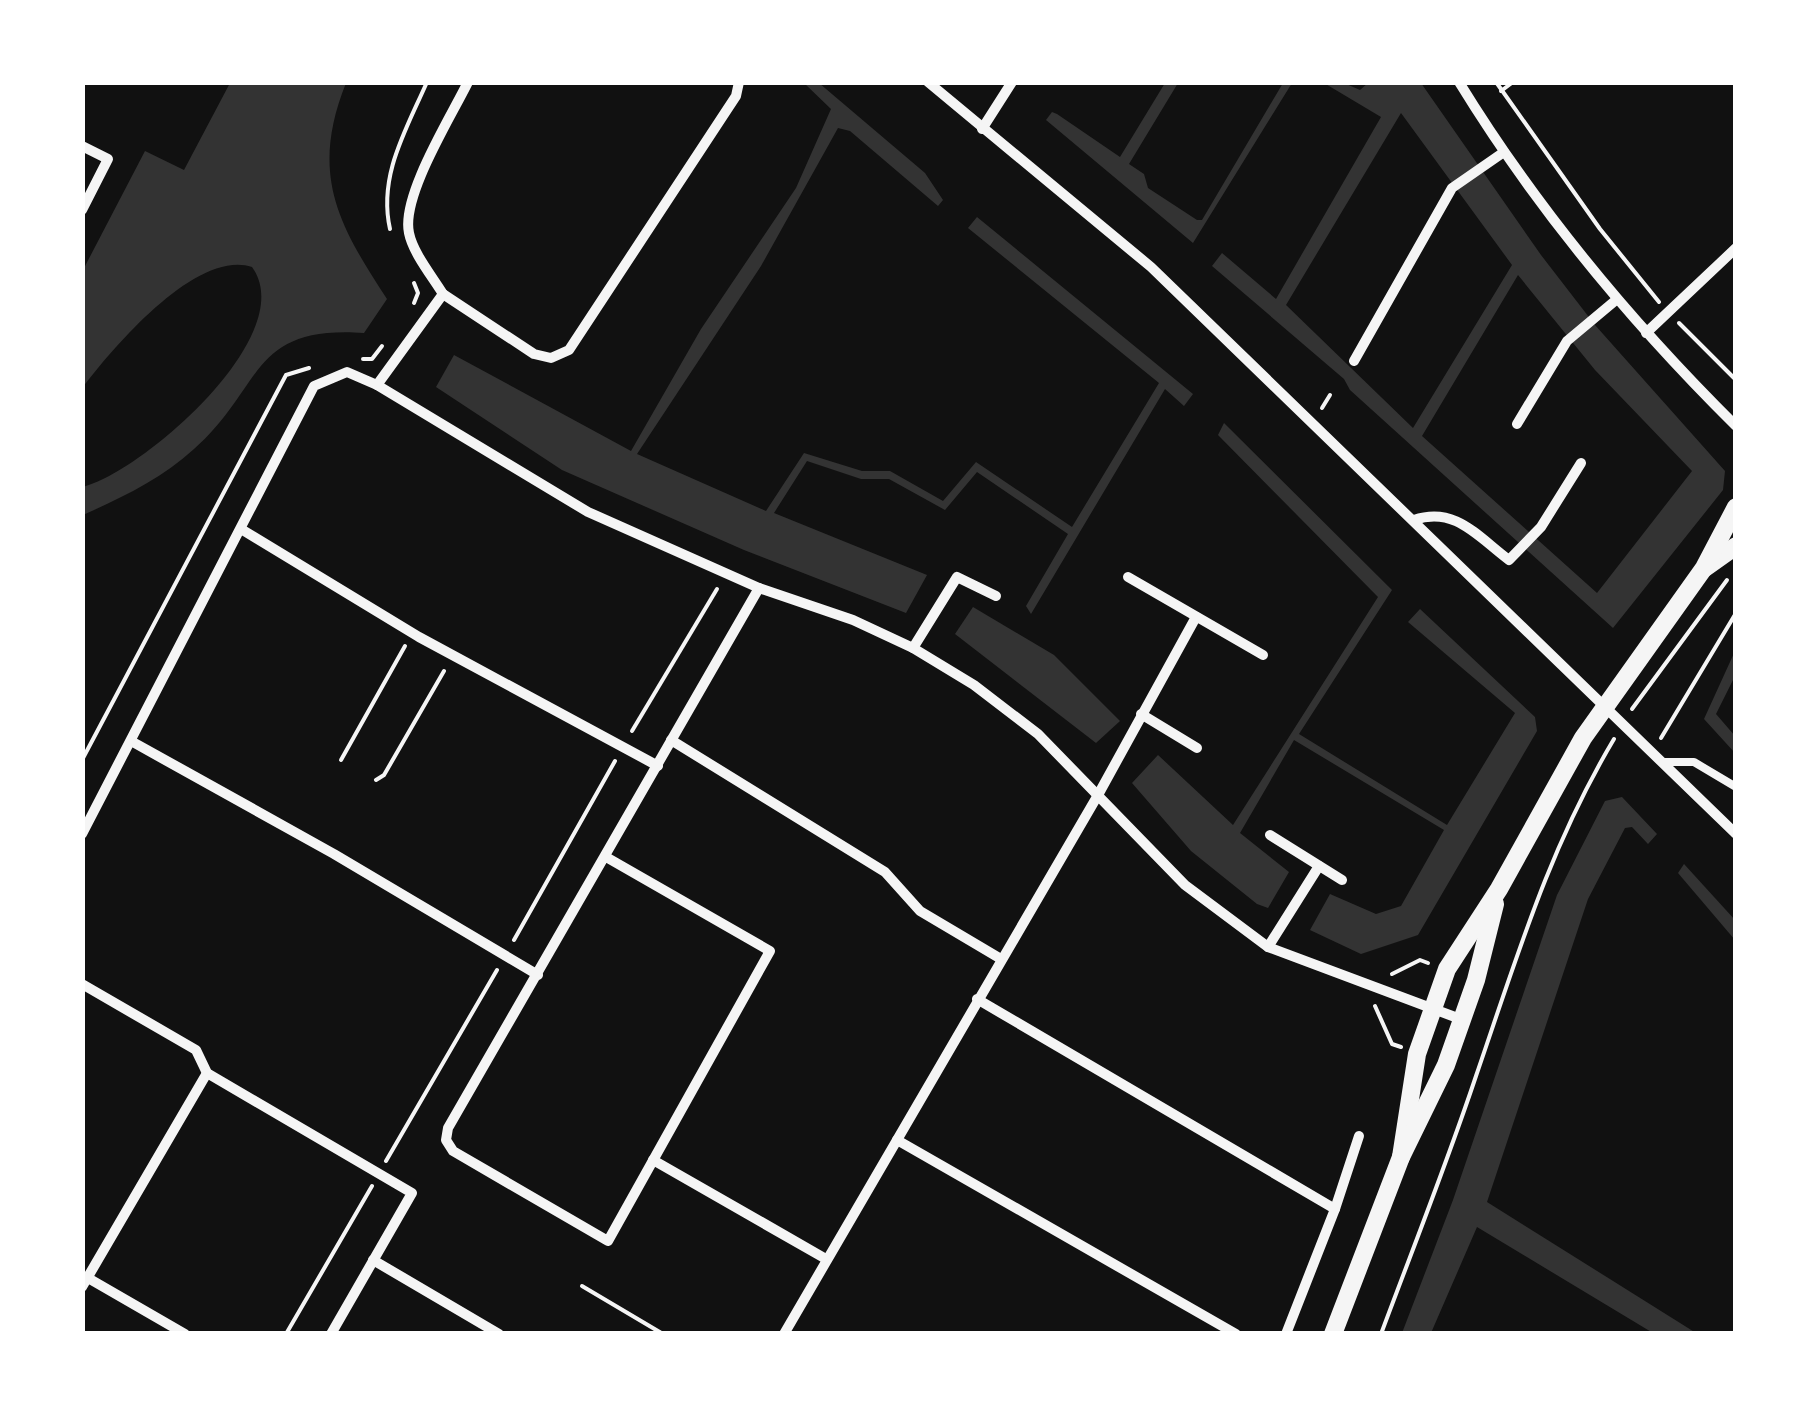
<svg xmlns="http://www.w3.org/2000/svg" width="1818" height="1416" font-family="'IBM Plex Sans',sans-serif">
	<rect width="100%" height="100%" fill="#111"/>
	<g fill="#333" fill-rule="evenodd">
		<path d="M230,83H346C310,173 337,223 387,299L364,333C249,325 264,387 194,449C161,479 123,497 83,515V487C144,471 301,334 252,267C196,249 113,348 83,387V270L145,151L184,170Z"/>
		<path d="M819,83L925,173L943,200L938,206L850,131L838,128L761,266L637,454L766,511L804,453L862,471H890L943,501L976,462L1072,527L1159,383L968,228L977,217L1193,394L1184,406L1165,389L1031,614L1026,606L1068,534L977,472L945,510L889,479H861L807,461L774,513L927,575L906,613L744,550L562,470L436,387L454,355L631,451L701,329L796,188L831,109L804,83Z"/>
		<path d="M1165,83H1178L1129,164L1144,174L1148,188L1197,220H1202L1283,83H1292L1193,243L1046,120L1052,112L1057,114L1120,157Z"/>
		<path d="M1324,83H1344L1360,90L1368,83H1421L1541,255L1595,325L1725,471L1723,490L1613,628L1350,390L1344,379L1212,266L1222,253L1276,299L1381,117ZM1401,113L1512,265L1413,428L1286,305ZM1518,275L1595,370L1692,471L1597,593L1422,436Z"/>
		<path d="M1224,423L1392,590L1299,734L1447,825L1515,713L1408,622L1420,609L1535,717L1537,731L1418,935L1361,954L1310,930L1330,894L1376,914L1401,906L1444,830L1294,740L1240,833L1289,872L1268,908L1257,904L1191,851L1132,783L1158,755L1233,825L1378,597L1218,435Z"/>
		<path d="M973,607L1054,655L1120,721L1096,743L955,634Z"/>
		<path d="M1735,651V676L1716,714L1735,736V753L1704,719Z"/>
		<path d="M1622,797L1657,834L1648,844L1632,827L1625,828L1588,899L1487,1202L1696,1333H1653L1477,1227L1431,1333H1402L1453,1200L1557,895L1605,801Z"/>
		<path d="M1684,864L1735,920V940L1678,873Z"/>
	</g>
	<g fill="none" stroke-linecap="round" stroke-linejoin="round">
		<g stroke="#f5f5f5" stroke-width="4">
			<path d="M1496,82L1600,229L1659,302"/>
			<path d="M1501,91L1513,82"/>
			<path d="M390,229C378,176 406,130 427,82"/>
			<path d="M414,283L418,293L414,303"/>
			<path d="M1679,323L1736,380"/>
			<path d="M363,359H372L382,346"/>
			<path d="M1322,408L1330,395"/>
			<path d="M1632,709L1727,580"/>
			<path d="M632,731L717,589"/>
			<path d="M1661,738L1736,613"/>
			<path d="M82,760L286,375L309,368"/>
			<path d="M341,760L405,646"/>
			<path d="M376,780L384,775L444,671"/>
			<path d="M514,940L615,761"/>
			<path d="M1392,974L1420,960L1428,963"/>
			<path d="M1375,1006L1392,1044L1401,1047"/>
			<path d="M386,1161L497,970"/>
			<path d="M582,1286L663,1334"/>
			<path d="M286,1334L372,1186"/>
			<path d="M1381,1334C1413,1248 1447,1163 1476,1076C1517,957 1549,848 1614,739"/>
		</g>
		<path stroke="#f5f5f5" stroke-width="8" d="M1665,762H1694L1736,787"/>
		<g stroke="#f5f5f5" stroke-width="10">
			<path d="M928,82L1151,267L1736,834"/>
			<path d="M1459,82C1537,209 1630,321 1736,426"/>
			<path d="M982,129L1012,82"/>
			<path d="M82,146L108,159L82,210"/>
			<path d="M443,294L534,354L551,358L569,350L736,96L739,82"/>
			<path d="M1646,333L1736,248"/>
			<path d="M1354,361L1452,188L1504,152"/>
			<path d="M377,385L443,294C432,276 413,253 409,233C401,196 451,117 468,82"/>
			<path d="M1517,424L1567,341L1616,300"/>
			<path d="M1414,520C1455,506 1477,536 1509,560L1541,527L1581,463"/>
			<path d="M241,529L419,637L658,766"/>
			<path d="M1128,577L1263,655"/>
			<path d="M913,648L957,577L996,596"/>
			<path d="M1141,714L1197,748"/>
			<path d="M671,740L885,872L920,911L1001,959"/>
			<path d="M131,741L334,854L538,975"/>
			<path d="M82,834L314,386L347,372L377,385L588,512L759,588L853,620L913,648L974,685L1038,734L1185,885L1268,947L1463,1020"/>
			<path d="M1270,835L1342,880"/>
			<path d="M606,857L770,951L608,1241L453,1151L446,1140L448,1128L759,588"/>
			<path d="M1268,947L1319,866"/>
			<path d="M82,984L196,1050L207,1073L412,1193L331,1334"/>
			<path d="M977,999L1335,1209L1286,1334"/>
			<path d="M897,1140L1236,1334"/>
			<path d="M653,1160L826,1259"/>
			<path d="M1335,1209L1359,1136"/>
			<path d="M373,1260L499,1334"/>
			<path d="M88,1278L185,1334"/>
			<path d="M82,1287L207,1073"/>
			<path d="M784,1334L1098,795L1196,617"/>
		</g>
		<g stroke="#f5f5f5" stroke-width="18">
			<path d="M1705,568L1736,546"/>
			<path d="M1401,1157L1417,1054L1447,969L1499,889L1583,738L1704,568L1736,507"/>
			<path d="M1333,1334L1401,1157L1446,1065L1476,980L1495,904"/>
		</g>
	</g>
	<rect width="1818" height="1416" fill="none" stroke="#ffffff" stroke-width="170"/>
</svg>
